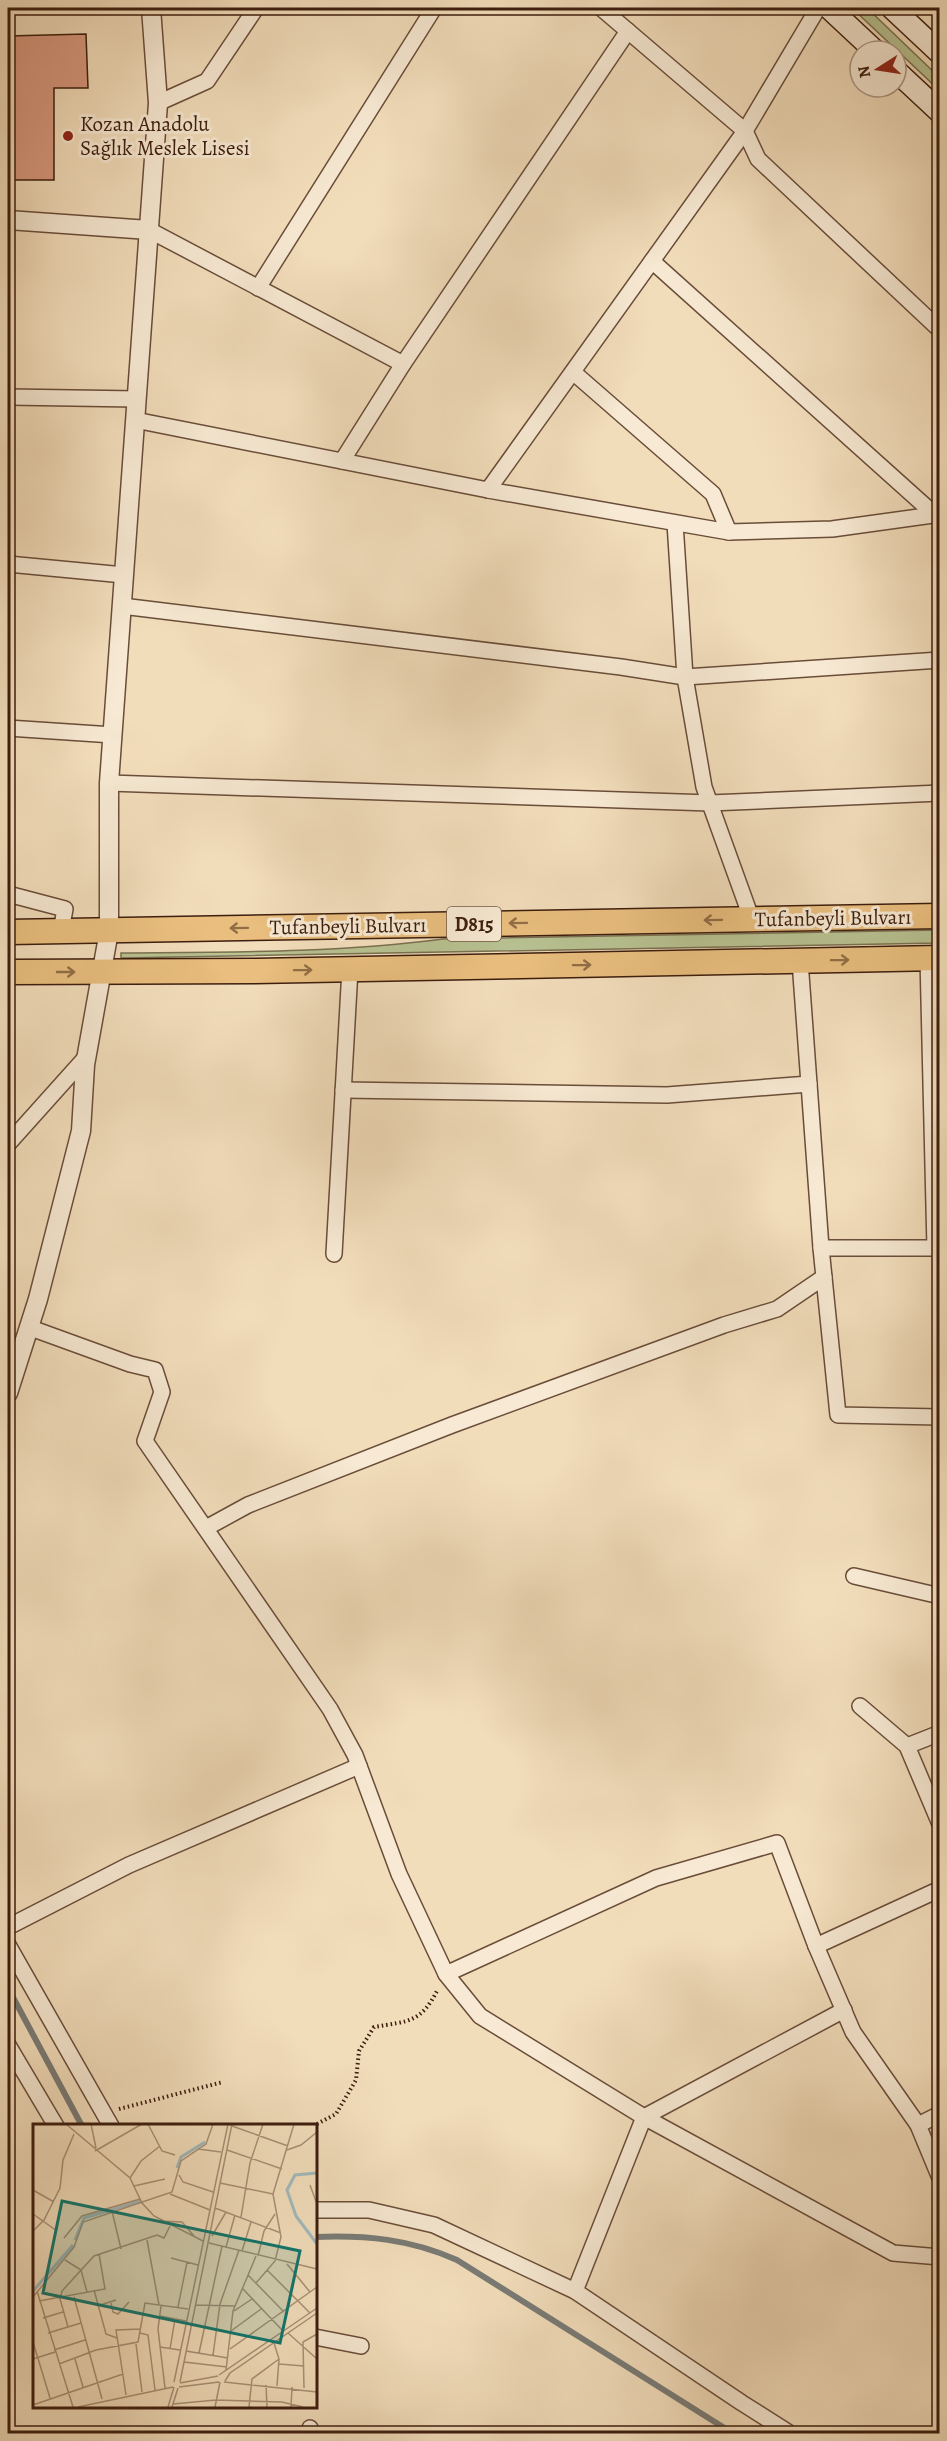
<svg xmlns="http://www.w3.org/2000/svg" width="947" height="2441" font-family="Alegreya,serif">
	<rect width="100%" height="100%" fill="#f2ddbb"/>
	<filter id="stains"><feTurbulence type="fractalNoise" baseFrequency=".00333" numOctaves="4"/><feColorMatrix values="0 0 0 0 .2 0 0 0 0 .09 0 0 0 0 .02 0 0 0 .5 -.17"/></filter>
	<radialGradient id="worn" r=".72"><stop offset=".6" stop-color="#630" stop-opacity="0"/><stop offset="1" stop-color="#630" stop-opacity=".3"/></radialGradient>
	<g fill="#b8c292" stroke="#7a7050" stroke-width="1.5">
		<path d="M852,8H867L939,77V90Z"/>
		<path d="M940,930L939,943L121,958V953C228,952 336,953 443,939Z"/>
	</g>
	<g fill="none" stroke-linecap="round" stroke-linejoin="round">
		<g stroke="#797b76" stroke-width="6">
			<path d="M8,1988L82,2126"/>
			<path d="M315,2237C366,2235 410,2239 457,2260L734,2434"/>
		</g>
	</g>
	<path fill="#d7987e" stroke="#3c1d0e" stroke-width="1.5" d="M86,34L88,88H54V180H8V36Z"/>
	<g fill="none" stroke-linecap="round" stroke-linejoin="round">
		<g stroke="#6a4d39" stroke-width="18">
			<g id="minor">
				<path d="M601,8L745,131L758,159L940,330"/>
				<path d="M158,103L207,81L256,8"/>
				<path d="M149,230L403,364"/>
				<path d="M652,261L934,514"/>
				<path d="M258,288L434,8"/>
				<path d="M573,372L713,494L729,532"/>
				<path d="M8,397L137,399"/>
				<path d="M135,420L488,490L729,532L832,529L940,514"/>
				<path d="M342,461L403,364L628,31"/>
				<path d="M488,490L745,131L818,8"/>
				<path d="M675,523L685,677L704,787L752,920"/>
				<path d="M8,564L124,575"/>
				<path d="M122,606L621,667L685,677L940,660"/>
				<path d="M8,728L113,735"/>
				<path d="M109,783L710,803L940,793"/>
				<path d="M8,894L65,909L61,931"/>
				<path d="M928,959L935,1248"/>
				<path d="M800,961L821,1248L838,1415L940,1417"/>
				<path d="M343,1090L667,1095L809,1084"/>
				<path d="M8,1144L86,1057"/>
				<path d="M821,1248H940"/>
				<path d="M334,1254L350,969"/>
				<path d="M28,1327L130,1364L155,1370L162,1392L145,1441L330,1709L355,1755L399,1874L446,1974L480,2016L644,2117L893,2253L940,2257"/>
				<path d="M206,1528L248,1505L452,1425L724,1325L777,1309L824,1277"/>
				<path d="M854,1576L940,1596"/>
				<path d="M860,1706L907,1746L940,1824"/>
				<path d="M907,1746L940,1733"/>
				<path d="M8,1927L129,1865L359,1766"/>
				<path d="M8,1945L111,2126"/>
				<path d="M816,1946L940,1889"/>
				<path d="M446,1974L656,1878L777,1843L816,1946L853,2032L918,2125L940,2178"/>
				<path d="M8,2045L56,2126"/>
				<path d="M918,2125L940,2114"/>
				<path d="M315,2210H369L434,2225L575,2291L742,2403L791,2434"/>
				<path d="M575,2291L644,2117L844,2010"/>
				<path d="M315,2337L361,2346"/>
				<path d="M308,2434L310,2428"/>
			</g>
		</g>
		<g stroke="#6a4d39" stroke-width="21">
			<g id="tertiary">
				<path d="M8,220L149,230"/>
				<path d="M8,1393L38,1299L81,1131L85,1065L109,931V783L158,103L151,8"/>
			</g>
		</g>
		<g stroke="#3c1d0e" stroke-width="24">
			<g id="secondary">
				<path d="M829,8L875,51"/>
				<path d="M892,8L940,53"/>
				<path d="M896,71L940,112"/>
			</g>
		</g>
		<g stroke="#3c1d0e" stroke-width="27">
			<g id="trunk">
				<path d="M8,932L940,916"/>
				<path d="M8,972L255,971L940,958"/>
			</g>
		</g>
		<g stroke="#3c1d0e" stroke-width="4" stroke-dasharray="1.5 3" stroke-linecap="butt">
			<path d="M119,2109L223,2082"/>
			<path d="M313,2126L336,2114L356,2080L359,2051L374,2027C409,2021 421,2023 438,1989"/>
		</g>
		<use href="#minor" stroke="#f7e9d3" stroke-width="15"/>
		<use href="#tertiary" stroke="#f7e9d3" stroke-width="18"/>
		<use href="#secondary" stroke="#f7e9d3" stroke-width="21"/>
		<use href="#trunk" stroke="#e9be7e" stroke-width="24"/>
	</g>
	<defs><path id="oneway-shaft" d="M-6 0H5M1.5-3L5.5 0L1.5 3" fill="none" stroke-width="1.6" stroke-linecap="round" stroke-linejoin="round" transform="scale(1.5)"/></defs>
	<g stroke="#926e46">
		<use href="#oneway-shaft" transform="translate(713 920) rotate(179)"/>
		<use href="#oneway-shaft" transform="translate(518 923) rotate(179)"/>
		<use href="#oneway-shaft" transform="translate(239 928) rotate(179)"/>
		<use href="#oneway-shaft" transform="translate(840 960) rotate(-1)"/>
		<use href="#oneway-shaft" transform="translate(582 965) rotate(-1)"/>
		<use href="#oneway-shaft" transform="translate(303 970) rotate(-1)"/>
		<use href="#oneway-shaft" transform="translate(66 972)"/>
	</g>
	<circle fill="#8f2418" stroke="#f7e9d3" stroke-width="2" cx="68" cy="136" r="6"/>
	<g text-anchor="middle" stroke-width="6" stroke-linejoin="round" paint-order="stroke">
		<rect fill="#f7e9d3" stroke="#745a49" stroke-width="1.5" x="447" y="907" width="54" height="34" rx="4.5"/>
		<g font-size="20" font-weight="bold" fill="#3c1d0e">
			<text x="474" y="931">D815</text>
		</g>
		<g font-size="21" fill="#3c1d0e" stroke="#f7e9d3" text-anchor="start">
			<text x="80" y="131">Kozan Anadolu<tspan x="80" dy="24">Sağlık Meslek Lisesi</tspan></text>
		</g>
		<g font-size="21" fill="#3c1d0e" stroke="#f7e9d3">
			<text transform="translate(833 918) rotate(-1)" y="7">Tufanbeyli Bulvarı</text>
			<text transform="translate(348 926) rotate(-1)" y="7">Tufanbeyli Bulvarı</text>
		</g>
	</g>
	<g transform="translate(33 2124)">
		<rect width="284" height="284" fill="#f2ddbb"/>
		<path fill="none" stroke="#a1b9bc" stroke-width="3" d="M144,44L148,33L172,18M284,49L262,51L254,66L263,92L284,120M42,116L51,94L108,77M0,167L40,121"/>
		<path fill="none" stroke="#a99076" stroke-width="1.5" d="M33,0L97,54L109,79L121,92L170,117M58,0L63,24M115,0L129,27L142,31M199,2L255,22M165,25L188,28M194,26L249,45M254,26L268,21L284,8M62,27L109,0M146,51L150,58L180,68M97,54L108,37L127,22M187,59L240,70M277,61L284,80M101,62L132,55M0,66L21,78M137,70L177,86M182,84L248,109M79,87L88,125M0,90L24,107M208,93L217,39L230,0M127,97L149,98L161,112M0,107L11,96L27,64L30,36L41,10M179,112L193,88M31,114L49,92L107,75M114,116L126,181M176,119L284,145M193,123L202,91M209,127L218,98M225,132L231,107L242,90M138,134L165,141M32,136L48,146L54,168M254,140L277,168M234,146L277,189M215,151L251,188M223,159L242,137L248,113L240,70L261,0M210,165L250,207M61,166L73,210L84,214M4,167L40,283M0,173L41,123L50,98L139,68L148,37L173,20L180,0M41,173L69,275M6,177L72,165L66,130M78,179L80,188L85,190L96,178M162,181L202,182M64,182L83,176M128,182L125,205L132,264M145,183L154,138M201,187L219,175M127,192L153,197M10,194L30,188M35,203L27,175L29,167L61,132L124,111L131,114L137,102M198,207L228,185M15,209L48,199M107,209L115,211L122,266M255,209L284,235M0,218L17,274M241,219L246,235L244,262M103,220L109,268M127,223L147,226M137,225L142,195M197,225L284,163M21,226L52,216M153,227L195,234M166,229L189,122M180,231L187,180L206,126M0,235L22,228M42,235L50,263M151,238L194,243M26,240L63,226L105,218L112,179L155,185M246,240L271,242M193,246L200,187L223,132M186,251L284,184M192,257L197,249L284,189M141,258L195,0M147,258L199,0M191,258L284,268M147,259L185,252M233,261L234,283M146,263L186,258M271,264L270,218L284,210M93,271L83,206L107,205M140,280L183,276L249,278L270,283M0,281L90,250M45,283L140,263M135,283L141,263M139,283L145,264M182,283L187,258M216,283L219,255L246,235M258,283L259,263"/>
		<path fill="#0f766e" fill-opacity="0.15" stroke="#0f766e" stroke-width="3" d="M29,77L267,127L247,219L10,169Z"/>
		<rect width="284" height="284" fill="none" stroke="#3c1d0e" stroke-width="3"/>
	</g>
	<rect width="947" height="2441" fill="none" stroke="#f2ddbb" stroke-width="30"/>
	<rect x="9" y="9" width="929" height="2423" fill="none" stroke="#3c1d0e" stroke-width="3"/>
	<rect x="15" y="15" width="917" height="2411" fill="none" stroke="#3c1d0e" stroke-width="1.5"/>
	<g transform="translate(878 69) rotate(258)"><circle r="28" fill="#f7e9d3" stroke="#ac9784" stroke-width="1.5"/>
	<path d="M0-4.5L10 22L0 15L-10 22Z" fill="#8f2418"/>
	<text y="-9" font-size="16" font-weight="bold" text-anchor="middle" fill="#3c1d0e">N</text>
	</g>
	<rect width="100%" height="100%" filter="url(#stains)"/>
	<rect width="100%" height="100%" fill="url(#worn)"/>
</svg>
